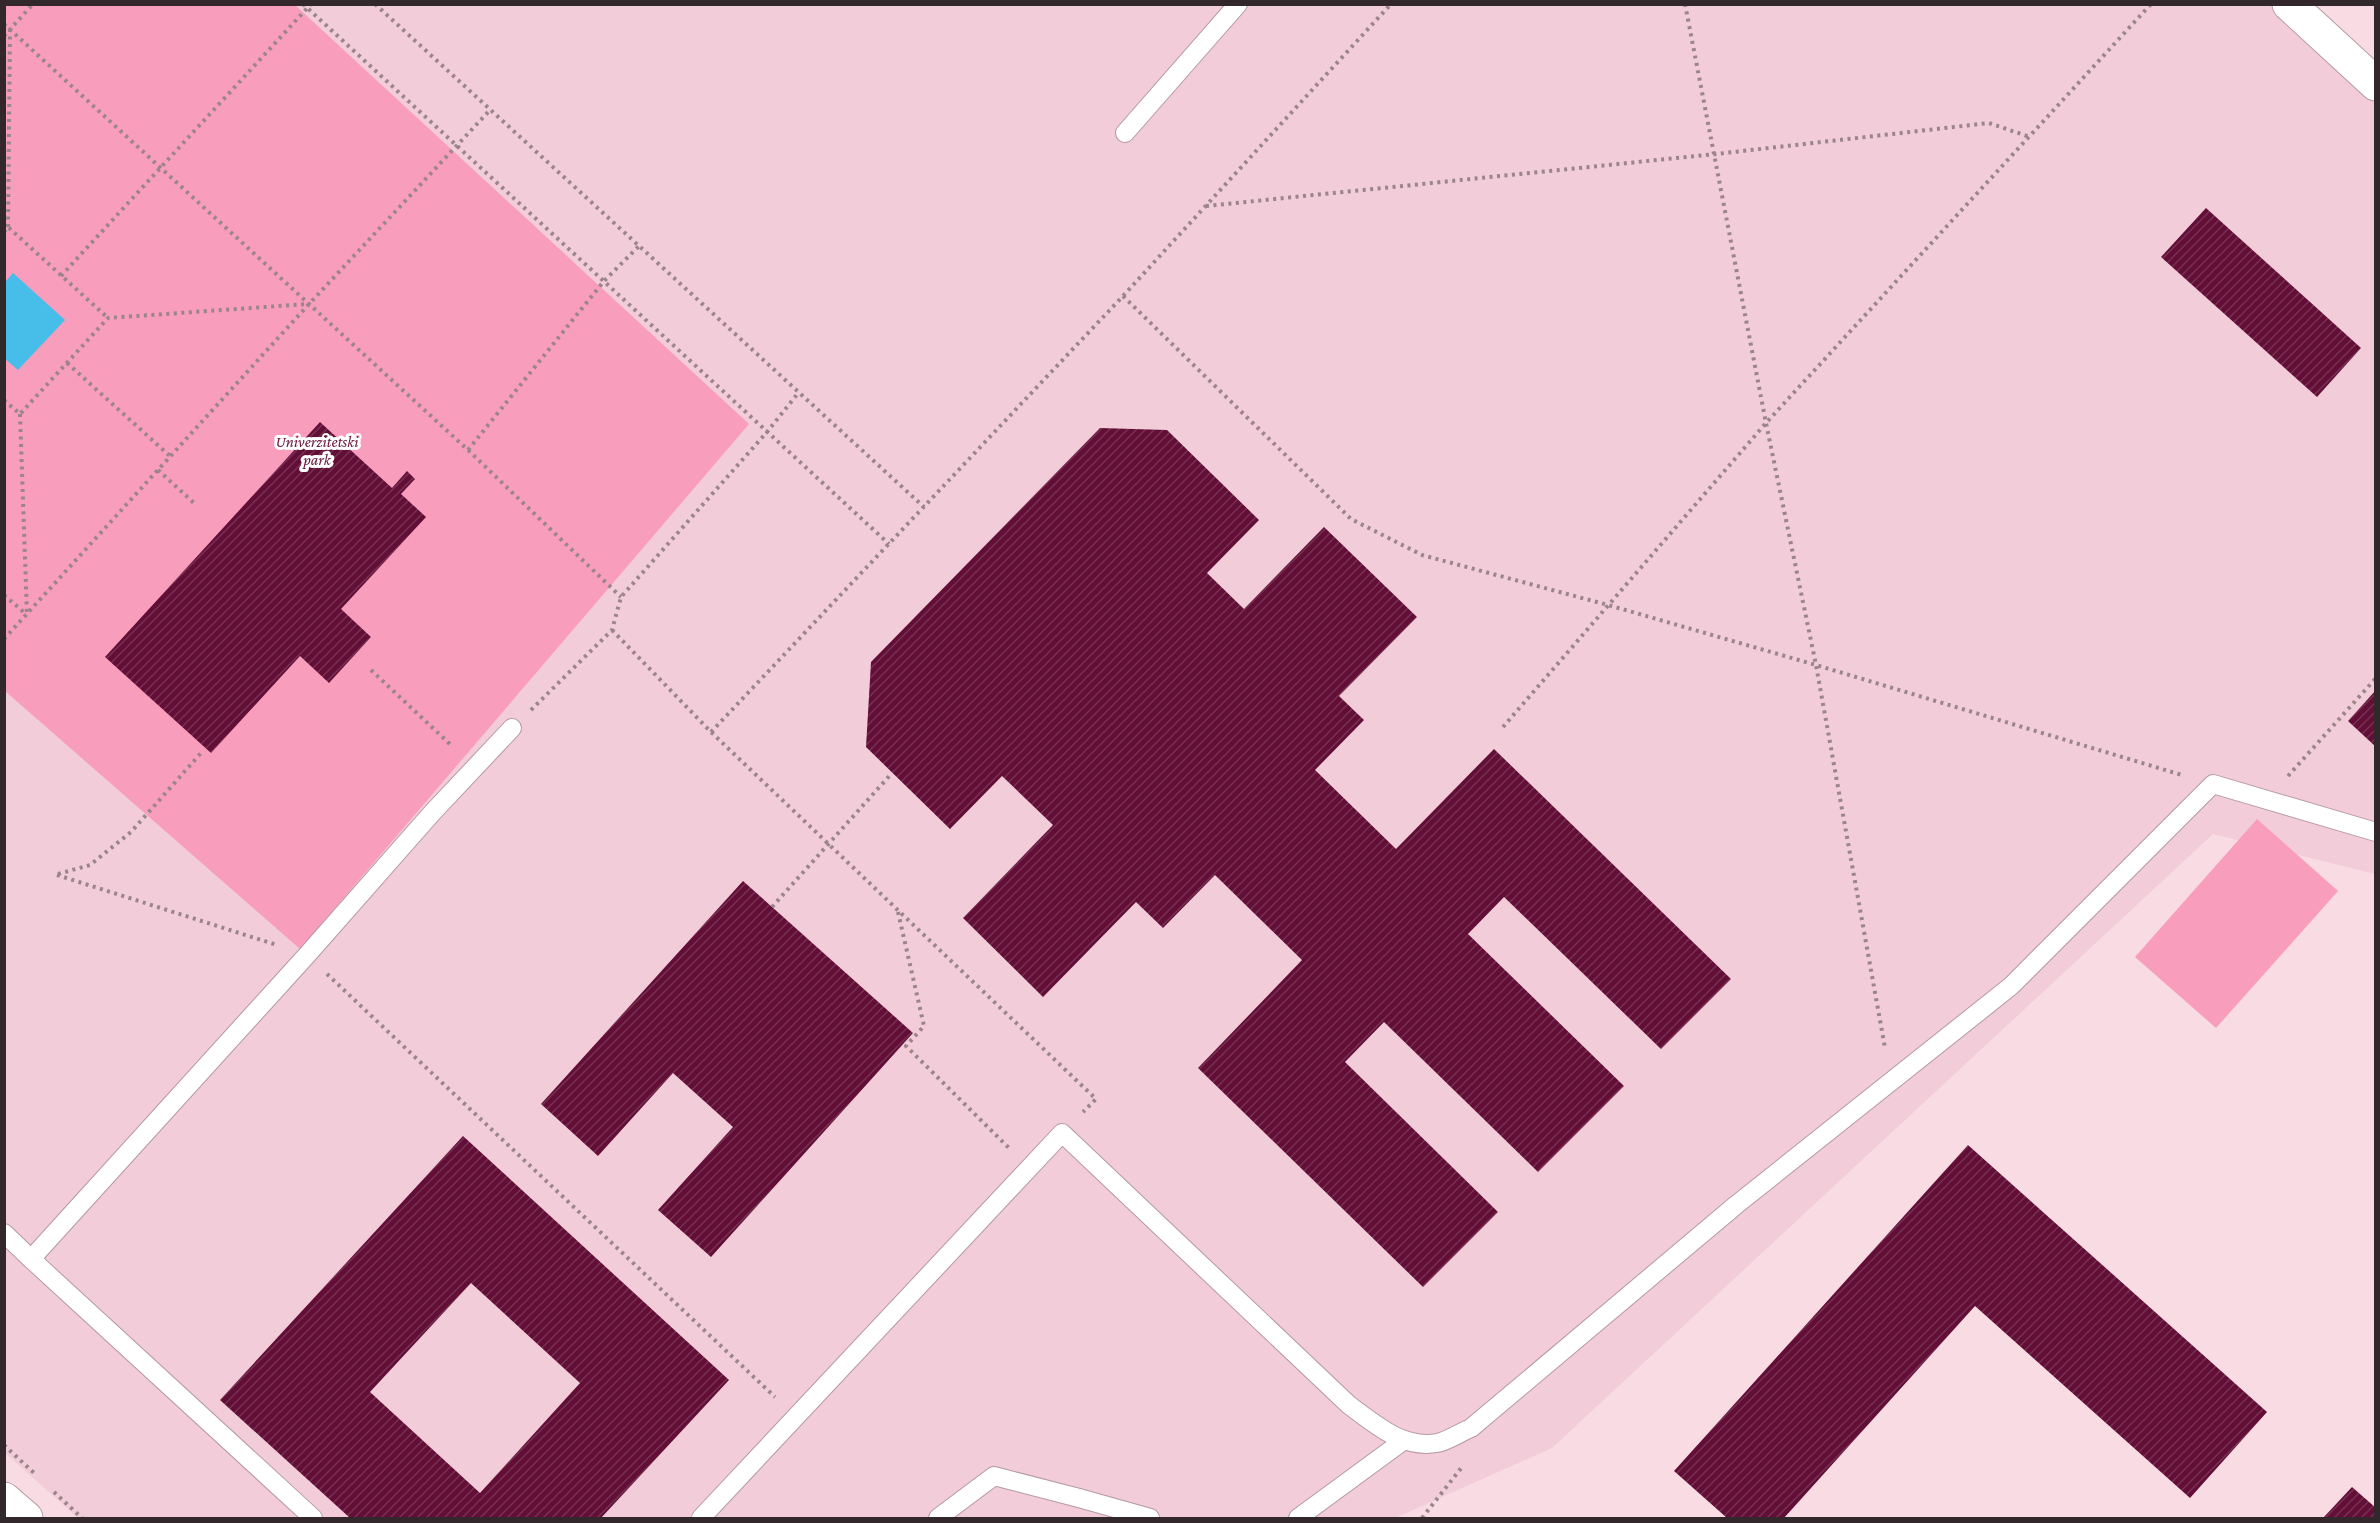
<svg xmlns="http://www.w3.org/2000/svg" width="2380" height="1523" font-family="'Crimson Pro',serif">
	<defs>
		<pattern id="building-hatch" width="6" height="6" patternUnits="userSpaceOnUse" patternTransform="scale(1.5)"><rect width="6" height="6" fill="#620e36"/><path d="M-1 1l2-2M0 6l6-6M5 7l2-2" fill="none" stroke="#753151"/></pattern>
	</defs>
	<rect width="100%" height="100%" fill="#f8dbe3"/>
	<path fill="#f2ccd8" d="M4,5H2276L2375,96V874L2213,834L1552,1448L1395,1518H78L4,1452Z"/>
	<g fill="#f99dbc">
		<path d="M5,5H295L749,424L300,949L5,691Z"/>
		<path d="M2257,819L2338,891L2216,1028L2135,957Z"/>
	</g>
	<path fill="#47bee9" d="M13,273L65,320L18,370L4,358L5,282Z"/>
	<g fill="url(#building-hatch)" fill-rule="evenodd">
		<path d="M2206,208L2361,348L2317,397L2161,257Z"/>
		<path d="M320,422L392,488L407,471L415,479L401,494L426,517L341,609L371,637L329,683L300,656L211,753L105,657Z"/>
		<path d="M1100,428L1167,430L1259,520L1207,573L1244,609L1324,527L1417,617L1339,696L1364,720L1315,770L1396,849L1494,749L1731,979L1661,1049L1504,897L1468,934L1624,1086L1538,1172L1384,1022L1345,1062L1498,1212L1423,1287L1198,1068L1302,960L1215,875L1163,928L1136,902L1043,997L963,918L1053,825L1002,776L950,829L866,747L871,662Z"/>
		<path d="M2376,690V747L2348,721Z"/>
		<path d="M743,881L913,1033L711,1257L658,1210L733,1127L673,1073L598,1156L541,1104Z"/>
		<path d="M463,1136L729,1380L601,1518H350L220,1400ZM471,1283L580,1383L480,1493L370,1392Z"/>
		<path d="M1968,1145L2267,1412L2190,1498L1975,1306L1784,1518H1727L1674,1471Z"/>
		<path d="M2352,1487L2376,1508V1518H2323Z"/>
	</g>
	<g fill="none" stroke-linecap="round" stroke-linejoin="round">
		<g stroke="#b599a2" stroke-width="20">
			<g id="lane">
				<path d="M1125,133L1238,4"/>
				<path d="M4,1233L31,1259L307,955L432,813L512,728"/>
				<path d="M31,1259L313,1518"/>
				<path d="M701,1518L1062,1133L1349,1405C1375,1424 1402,1449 1437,1443C1448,1441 1461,1432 1471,1428L1736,1205L2011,986L2213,784L2376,832"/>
				<path d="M938,1518L994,1476L1079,1498L1150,1518"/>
				<path d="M1298,1518L1403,1441"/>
			</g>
		</g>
		<g stroke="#b599a2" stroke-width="35">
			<path id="street" d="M2289,4L2376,84"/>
		</g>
		<g stroke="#b599a2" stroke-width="35">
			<path id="secondary" d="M4,1499L26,1518"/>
		</g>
		<g stroke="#9a858b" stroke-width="4" stroke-dasharray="3 4.5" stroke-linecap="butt">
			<path d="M303,4L889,544"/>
			<path d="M375,4L924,507"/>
			<path d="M1685,4L1766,423L1816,665L1885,1048"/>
			<path d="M4,24L468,450L621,597"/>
			<path d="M4,36L33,4"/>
			<path d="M1206,206L1716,154L1989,123L2030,137"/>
			<path d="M8,227L10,30"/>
			<path d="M4,232L8,227L108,318"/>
			<path d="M61,276L311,4"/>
			<path d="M1123,296L1351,519L1422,555L1608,605L1816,665L2182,775"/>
			<path d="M67,363L170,456"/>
			<path d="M4,400L20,414L108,318L308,304"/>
			<path d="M20,414L27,615"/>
			<path d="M468,450L604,281L639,246"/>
			<path d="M158,470L194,503"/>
			<path d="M4,595L26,614"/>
			<path d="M612,630L711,732L1096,1099L1083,1112"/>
			<path d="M4,639L309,304L490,110"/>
			<path d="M371,670L453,747"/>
			<path d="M531,710L612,630L621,597L767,432L799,392"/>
			<path d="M1503,727L1766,423L2151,4"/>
			<path d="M711,732L1123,296L1391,4"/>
			<path d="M2288,776L2376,678"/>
			<path d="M58,874L90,865L131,832L201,753"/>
			<path d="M57,875L277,945"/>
			<path d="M898,912L924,1026L906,1046L1010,1149"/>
			<path d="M327,974L775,1397"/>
			<path d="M4,1445L34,1473"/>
			<path d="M54,1492L82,1518"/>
			<path d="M1422,1518L1462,1467"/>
		</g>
		<use href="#lane" stroke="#fff" stroke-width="18"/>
		<use href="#street" stroke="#fff" stroke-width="33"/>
		<use href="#secondary" stroke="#fff" stroke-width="33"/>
		<path stroke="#9a858b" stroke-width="4" stroke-dasharray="3 4.5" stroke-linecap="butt" d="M772,907L892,773"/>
	</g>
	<g text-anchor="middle" stroke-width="6" stroke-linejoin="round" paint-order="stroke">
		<g font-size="16" font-style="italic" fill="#67143a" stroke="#fff">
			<text x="317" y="447">Univerzitetski<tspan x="317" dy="18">park</tspan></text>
		</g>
	</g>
	<rect width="2380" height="1523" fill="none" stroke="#32272a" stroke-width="12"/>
</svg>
